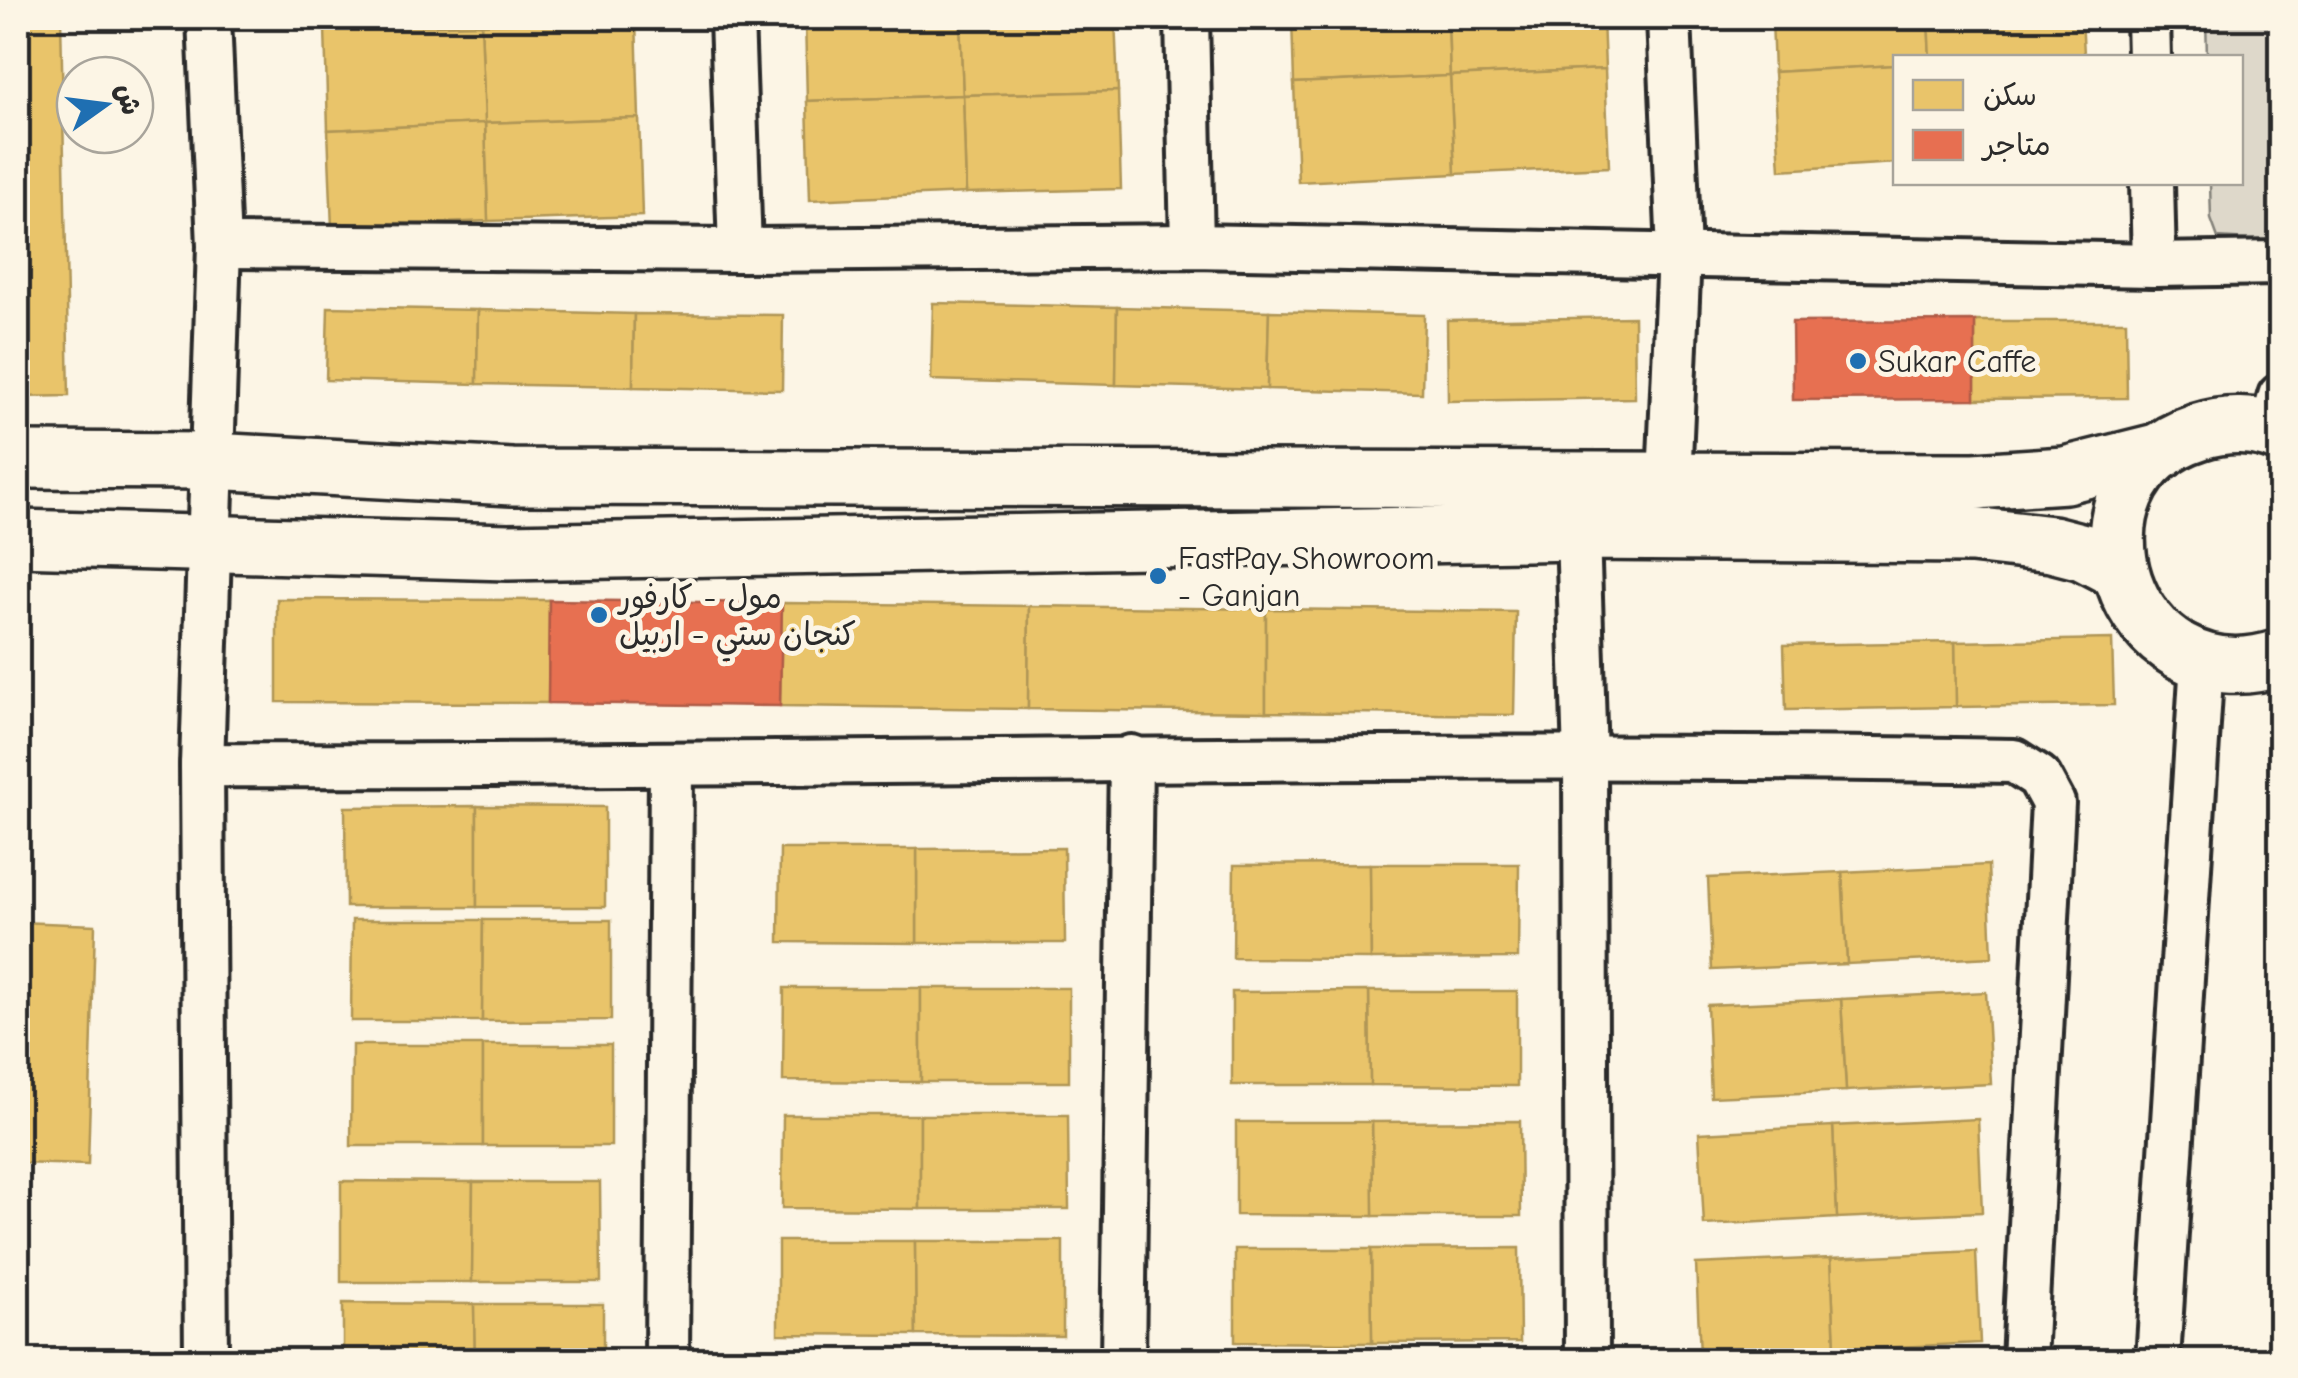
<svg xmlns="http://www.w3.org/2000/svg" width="2298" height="1378" font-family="'Comic Neue','Playpen Sans Arabic',sans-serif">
	<rect width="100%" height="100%" fill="#fcf5e5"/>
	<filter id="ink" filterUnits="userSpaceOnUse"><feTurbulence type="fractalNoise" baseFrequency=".01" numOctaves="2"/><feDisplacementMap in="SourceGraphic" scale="20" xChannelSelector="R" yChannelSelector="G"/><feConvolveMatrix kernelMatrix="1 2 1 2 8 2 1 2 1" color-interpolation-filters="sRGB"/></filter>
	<g filter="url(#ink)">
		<path fill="#ded8ca" stroke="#84827a" stroke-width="2.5" d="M2206,18H2280V242L2218,238L2211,219L2210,183L2240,182V58L2207,57Z"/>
		<g fill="#e9c46a" stroke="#b09657" stroke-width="2.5">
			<path d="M18,18H61L69,396L18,397Z"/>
			<path d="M325,18H481V24L325,28Z"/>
			<path d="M481,18H636V19L481,24Z"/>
			<path d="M805,18H960L963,95L807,101Z"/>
			<path d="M960,18H1115L1118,91L963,95Z"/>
			<path d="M1292,18H1448L1450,76L1294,83Z"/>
			<path d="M1448,18H1603L1605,69L1450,76Z"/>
			<path d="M1772,18H1928L1930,58H1896V65L1774,72Z"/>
			<path d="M1928,18H2082L2084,54L1930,58Z"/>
			<path d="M636,19L639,118L485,123L481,24Z"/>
			<path d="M481,24L485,123L328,130L325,28Z"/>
			<path d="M1896,65V163L1780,170L1774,72Z"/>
			<path d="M1605,69L1609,167L1455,174L1450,76Z"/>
			<path d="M1450,76L1455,174L1298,182L1294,83Z"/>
			<path d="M1118,91L1121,189L966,193L963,95Z"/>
			<path d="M963,95L966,193L810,200L807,101Z"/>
			<path d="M639,118L642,216L488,221L485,123Z"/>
			<path d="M485,123L488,221L332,228L328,130Z"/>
			<path d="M933,303L1117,307L1116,385L931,380Z"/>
			<path d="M328,307L478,310L477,384L326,380Z"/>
			<path d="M1117,307L1269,311L1267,389L1116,385Z"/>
			<path d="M478,310L634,314L633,387L477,384Z"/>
			<path d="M1269,311L1424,315L1422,393L1267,389Z"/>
			<path d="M634,314L783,315L782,390L633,387Z"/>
			<path d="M1634,317L1635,398L1448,401L1447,320Z"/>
			<path d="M1975,321H2126L2127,398L1975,399Z"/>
			<path d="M277,599L549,600L548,703L277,702Z"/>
			<path d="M782,603L1029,606L1028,709L780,706Z"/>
			<path d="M1029,606L1266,609V712L1028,709Z"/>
			<path d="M1266,609L1516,612L1514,715L1266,712Z"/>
			<path d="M2112,639L2114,705L1956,707L1955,642Z"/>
			<path d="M1955,642L1956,707L1786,710L1784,645Z"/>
			<path d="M477,806V907H346L345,807Z"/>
			<path d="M477,806L605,807V907H477Z"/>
			<path d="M1064,848L1065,943H917V849Z"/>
			<path d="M780,849H917V943L779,942Z"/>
			<path d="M1370,864L1371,959L1233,958L1234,865Z"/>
			<path d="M1370,864H1519L1518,958L1371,959Z"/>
			<path d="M1988,865L1992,957L1847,964L1842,872Z"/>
			<path d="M1842,872L1847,964L1712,970L1708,878Z"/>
			<path d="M352,920H483L482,1021H351Z"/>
			<path d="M483,920H611V1020L482,1021Z"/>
			<path d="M18,922L95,925L88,1165L18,1163Z"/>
			<path d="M784,988H921V1082L783,1081Z"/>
			<rect x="921" y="988" width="148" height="94"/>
			<path d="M1369,991H1517V1086L1370,1085Z"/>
			<path d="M1369,991L1370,1085H1232V992Z"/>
			<path d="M1986,992L1991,1084L1846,1091L1841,999Z"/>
			<path d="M1841,999L1846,1091L1711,1097L1707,1005Z"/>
			<path d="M352,1045H483V1146H351Z"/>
			<rect x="483" y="1045" width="128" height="101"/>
			<path d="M783,1115H920V1209L782,1208Z"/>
			<path d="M920,1115H1068L1069,1209H920Z"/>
			<path d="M1978,1119L1982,1212L1837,1218L1833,1126Z"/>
			<path d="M1520,1121L1521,1216H1373L1372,1122Z"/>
			<path d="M1236,1122H1372L1373,1216L1236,1215Z"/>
			<path d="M1833,1126L1837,1218L1704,1225L1699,1133Z"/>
			<path d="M341,1181L473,1182L472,1282H341Z"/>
			<path d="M473,1182H600L601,1282H472Z"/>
			<path d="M778,1241H915L916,1335L778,1334Z"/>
			<path d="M915,1241H1063V1336L916,1335Z"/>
			<path d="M1519,1248L1520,1342L1372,1343L1371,1249Z"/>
			<path d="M1235,1249H1371L1372,1343L1235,1342Z"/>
			<path d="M1976,1251L1980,1343L1835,1350L1831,1258Z"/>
			<path d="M1831,1258L1835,1350L1700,1356L1696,1264Z"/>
			<path d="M343,1303L474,1304L475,1360H343Z"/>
			<path d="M474,1304H603V1360H475Z"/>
		</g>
		<g fill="#e76f51" stroke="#af5b46" stroke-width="2.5">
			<path d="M1975,321V399L1793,400L1792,322Z"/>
			<path d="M549,600L782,603L780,706L548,703Z"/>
		</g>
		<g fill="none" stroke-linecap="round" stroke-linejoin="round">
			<g stroke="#2b2b2b" stroke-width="50">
				<g id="minor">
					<path d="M732,18L740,250"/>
					<path d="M1187,18L1192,246"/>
					<path d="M2148,18L2149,58"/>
					<path d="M2152,182L2154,265"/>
					<path d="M219,246L740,250L1192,246L2154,265L2280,263"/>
					<path d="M2271,430L2280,396"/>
					<path d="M1669,481L1679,254L1669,18"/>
					<path d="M1578,532L1585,760L1587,1360"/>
					<path d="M202,765C806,768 1410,750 2014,761L2039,777L2053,803L2024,1360"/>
					<path d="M206,1360L202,765L219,246L209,18"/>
					<path d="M667,1360L671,767"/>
					<path d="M1123,1360L1131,757"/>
					<path d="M2158,1360L2202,661"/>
				</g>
			</g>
			<g stroke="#2b2b2b" stroke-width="62">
				<g id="tertiary">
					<path d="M2280,434C2255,423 2225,423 2198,432C2050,479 2122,709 2280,658"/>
					<path d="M18,460L212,461L512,477L1975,481L2065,475L2161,451"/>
					<path d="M18,538L508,552L1578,532L1972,535L2052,544L2083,552L2119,571"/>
				</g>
			</g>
			<use href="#minor" stroke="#fcf5e5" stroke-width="42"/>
			<use href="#tertiary" stroke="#fcf5e5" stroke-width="55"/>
		</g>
	</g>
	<g fill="#1f6fb2" stroke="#fcf5e5" stroke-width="4">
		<circle cx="1858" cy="361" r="10"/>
		<circle cx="1158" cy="576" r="10"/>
		<circle cx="599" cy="615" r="10"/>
	</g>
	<g text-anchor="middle" stroke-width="10" stroke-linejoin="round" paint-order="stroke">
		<g font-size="32" fill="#2b2b2b" stroke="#fcf5e5" text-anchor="start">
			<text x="1878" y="372">Sukar Caffe</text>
			<text x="1178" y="569">FastPay Showroom<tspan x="1178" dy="37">- Ganjan</tspan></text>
			<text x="619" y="608">مول - كارفور<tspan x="619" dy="37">كنجان ستي - اربيل</tspan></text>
		</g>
	</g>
	<rect width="2298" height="1378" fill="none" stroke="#fcf5e5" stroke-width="60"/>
	<rect x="30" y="30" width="2238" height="1318" fill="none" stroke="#2b2b2b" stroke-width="4" filter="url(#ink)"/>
	<rect x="1893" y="55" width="350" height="130" fill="#fcf5e5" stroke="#a8a49b" stroke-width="2.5"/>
	<rect x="1913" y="80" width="50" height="30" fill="#e9c46a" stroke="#a8a49b" stroke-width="2.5"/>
	<text x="1983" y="105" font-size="30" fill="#2b2b2b">سكن</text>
	<rect x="1913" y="130" width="50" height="30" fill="#e76f51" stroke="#a8a49b" stroke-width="2.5"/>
	<text x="1983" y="155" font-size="30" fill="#2b2b2b">متاجر</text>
	<g transform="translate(105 105) rotate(76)"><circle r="48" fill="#fcf5e5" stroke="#a8a49b" stroke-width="2.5"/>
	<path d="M0-8L18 38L0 25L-18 38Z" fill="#1f6fb2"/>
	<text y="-15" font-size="28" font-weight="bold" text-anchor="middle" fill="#2b2b2b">ش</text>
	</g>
</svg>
